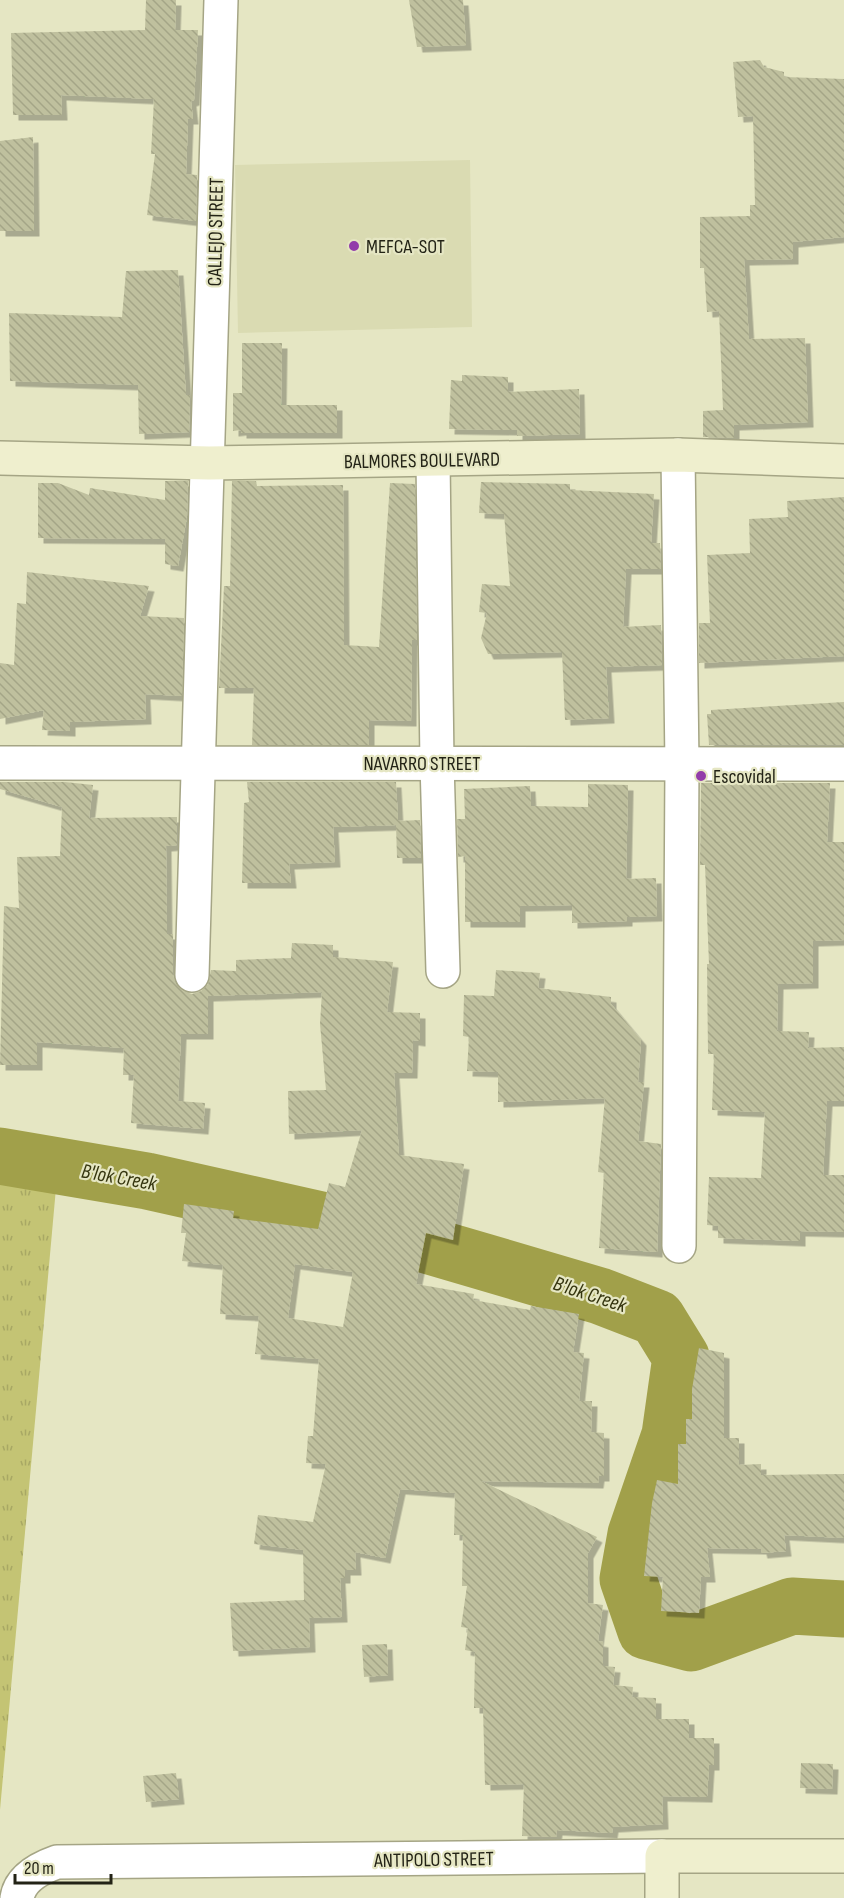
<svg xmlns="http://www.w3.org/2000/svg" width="844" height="1898" font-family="'Sofia Sans Condensed',sans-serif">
	<defs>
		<pattern id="grass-tufts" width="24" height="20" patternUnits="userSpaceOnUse" patternTransform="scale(1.5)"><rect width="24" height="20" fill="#c4c474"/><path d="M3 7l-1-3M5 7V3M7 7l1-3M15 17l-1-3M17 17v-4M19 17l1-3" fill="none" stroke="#a8a864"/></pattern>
		<pattern id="building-back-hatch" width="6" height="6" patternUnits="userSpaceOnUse" patternTransform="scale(1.5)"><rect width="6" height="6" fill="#bfc09e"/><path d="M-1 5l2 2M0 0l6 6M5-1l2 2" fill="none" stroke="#a4a587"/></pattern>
		<filter id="shadow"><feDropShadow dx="5.5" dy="5.5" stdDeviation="0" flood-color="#0004"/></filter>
	</defs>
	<rect width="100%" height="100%" fill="#e5e6c3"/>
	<path fill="#dadbb2" d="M470,160L472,327L238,333L235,165Z"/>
	<path fill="url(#grass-tufts)" d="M0,1172L56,1188L0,1810Z"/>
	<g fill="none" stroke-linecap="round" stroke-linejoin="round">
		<path stroke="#a1a04a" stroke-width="57" d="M0,1156L147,1181L406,1239L600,1296L657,1318L681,1357L670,1435L636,1534L628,1579L646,1631L691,1643L792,1606L844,1609"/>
	</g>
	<g fill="url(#building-back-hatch)" fill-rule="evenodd" filter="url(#shadow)">
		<path d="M146,0H176L175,30H198L194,100L191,101L193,119H188L186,174L197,175L196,221L147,215L155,154H151L154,99L61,95L62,115H13L11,33L145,30Z"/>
		<path d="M409,0H463L466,45L417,47Z"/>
		<path d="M760,60L764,67L784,72V77L844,79V237L793,242V259L744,260L749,339L805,338L808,422L734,425V438L703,437V411L723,410L719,311L707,312L704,268H700V217L750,216V205H755L753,116L738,117L733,62Z"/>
		<path d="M33,137L34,231H0V141Z"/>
		<path d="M178,270L186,395H190L189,432L139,434L138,385L10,381L9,313L122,317L126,271Z"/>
		<path d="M242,343H282L281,405H337V433H241V430L233,431V393H242Z"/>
		<path d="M462,375L508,377V392L579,389L580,434L517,436V430L449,429L451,380L462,381Z"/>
		<path d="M165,481H188L187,517L178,566L165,564V539L38,538V483H58L89,495L90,488L165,500Z"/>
		<path d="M232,481H256L257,486L343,485L344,645L379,647L390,483L415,484L417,640H412L411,721L369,720V745H252L254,688H219L224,586H230Z"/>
		<path d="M481,482L570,484V490L654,494L651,543H660L661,569H626L623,627L661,625L662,665L606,667L609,718L565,720L562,652L488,654L481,638L487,613L479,612L482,584L510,586L504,514L479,513Z"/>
		<path d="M844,497V656L699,663V623H710L707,555L750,553L749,519L788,517L787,501Z"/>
		<path d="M27,572L149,586L140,616L184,618L182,696L145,694L146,719L70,722V731L42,730L44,710L0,719V663L14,665L17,603L26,604Z"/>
		<path d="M844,702V745H709L707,714H711V710Z"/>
		<path d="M0,782H65L93,785L89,818L177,817V845L166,846L167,934H173V975L176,984L183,991L192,994L201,991L208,984L211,970L236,971V960L291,958L292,943L333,945V957L393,962L387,1012L420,1013V1041L413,1040L412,1073H394L399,1155L464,1164L453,1240L426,1233L416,1284L474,1294L473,1300L530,1310L531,1306L579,1314L573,1352L584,1353L579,1401H592L591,1432L604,1433V1476H599L598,1483L481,1481L597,1537L588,1553V1603L603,1605L598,1641L603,1642V1666L615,1667L613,1685L633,1687L632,1697L656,1698V1719H689V1738H714V1765H709L707,1797L662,1796L663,1824L613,1827L612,1833L557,1830L556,1837L522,1836L524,1784L485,1785L483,1708H474L475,1652L465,1650L468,1628L461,1627L467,1586H462L463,1535H454L455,1493L400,1489L385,1558L355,1552L356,1570H345V1578H340L342,1617L309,1618L310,1647L233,1651L230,1603L304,1600L303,1550L254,1544L258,1515L313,1522L326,1464L306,1463L308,1436H313L319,1359L255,1354L259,1316L220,1314L223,1265L182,1261L186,1233H181L184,1204L234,1211L233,1218L318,1229L329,1183L345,1187L362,1130L289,1134L288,1091L326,1090L320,1024L322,992L208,996V1034H181L178,1101L205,1103L203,1129L131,1123L134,1075H123L124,1048L37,1042V1065H0L4,906L19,908L17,857L60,856L62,807L0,789ZM295,1264L353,1272L343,1327L288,1318Z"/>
		<path d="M247,782H396L398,821L420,820L421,858H397L396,825L333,827L335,862L289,864L291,883H242L244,803L249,802Z"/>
		<path d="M701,783H830L827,842H844V940L813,941V983L778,984L777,1031L809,1032L808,1048L844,1047V1101H827L823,1175H844V1232L800,1231V1241L718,1238V1226L707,1225L709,1177L761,1178L765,1112L712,1110L714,1054H708L707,964H709L705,865H700Z"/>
		<path d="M588,784L628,785L626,879L656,878L657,916L627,917V921L572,923V905L520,906V922H465V856L458,857L457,819H465L464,789L530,786L531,806L588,807Z"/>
		<path d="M496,970L540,973L538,988L611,997V1004L641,1040L638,1082H644L638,1141L661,1144L657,1252L599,1248L604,1173L598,1172L605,1098L498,1102V1072L467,1071L469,1037L463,1036L464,995L494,996Z"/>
		<path d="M699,1348L724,1353V1438H739V1465L761,1464V1475L844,1474V1538L784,1535L786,1551L762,1553L761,1549L707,1548L710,1577H701L699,1613L661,1611L663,1577L644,1576L652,1503L657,1480L678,1484V1444H686V1419H692V1389Z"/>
		<path d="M387,1644L388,1675L364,1677L362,1645Z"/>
		<path d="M801,1763L833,1764L832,1789L800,1788Z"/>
		<path d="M176,1773L179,1799L146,1802L143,1776Z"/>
	</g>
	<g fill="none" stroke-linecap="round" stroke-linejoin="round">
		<g stroke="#a5a585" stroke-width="36">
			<g id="street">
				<path d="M678,455L682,765L679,1246"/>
				<path d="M433,460L437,763L443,971"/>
				<path d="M0,763L844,764"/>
				<path d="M192,975L221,0"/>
				<path d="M17,1898C20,1878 40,1868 57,1862L662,1856"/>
			</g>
		</g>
		<g stroke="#a5a585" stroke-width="36">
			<g id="secondary">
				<path d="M0,458L209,463L678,455L844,461"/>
				<path d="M662,1898V1856H844"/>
			</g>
		</g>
		<use href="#street" stroke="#fff" stroke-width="33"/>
		<use href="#secondary" stroke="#efefce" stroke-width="33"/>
	</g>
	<g fill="#923caa" stroke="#e5e6c3" stroke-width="2">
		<circle cx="354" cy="246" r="6"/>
		<circle cx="701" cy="776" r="6"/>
	</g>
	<g text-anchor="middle" stroke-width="4.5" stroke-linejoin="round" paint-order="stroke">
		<g font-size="20" fill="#232316" stroke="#e5e6c3">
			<text transform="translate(215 232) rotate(-89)" y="7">CALLEJO STREET</text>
			<text transform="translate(422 460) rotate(-1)" y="7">BALMORES BOULEVARD</text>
			<text x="422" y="770">NAVARRO STREET</text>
			<text transform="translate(434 1859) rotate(-1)" y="7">ANTIPOLO STREET</text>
		</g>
		<g font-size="20" fill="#232316" stroke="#e5e6c3" text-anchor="start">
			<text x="366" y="253">MEFCA-SOT</text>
			<text x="713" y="783">Escovidal</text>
		</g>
		<g font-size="21" font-style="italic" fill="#35350f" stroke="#e5e6c3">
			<text transform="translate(119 1177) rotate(10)" y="7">B'lok Creek</text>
			<text transform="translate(590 1294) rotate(18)" y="7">B'lok Creek</text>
		</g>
	</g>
	<path d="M15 1874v9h96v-9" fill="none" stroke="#232316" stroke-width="3"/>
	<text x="24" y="1874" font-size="18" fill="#232316" stroke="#e5e6c3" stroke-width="4.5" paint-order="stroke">20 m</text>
</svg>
